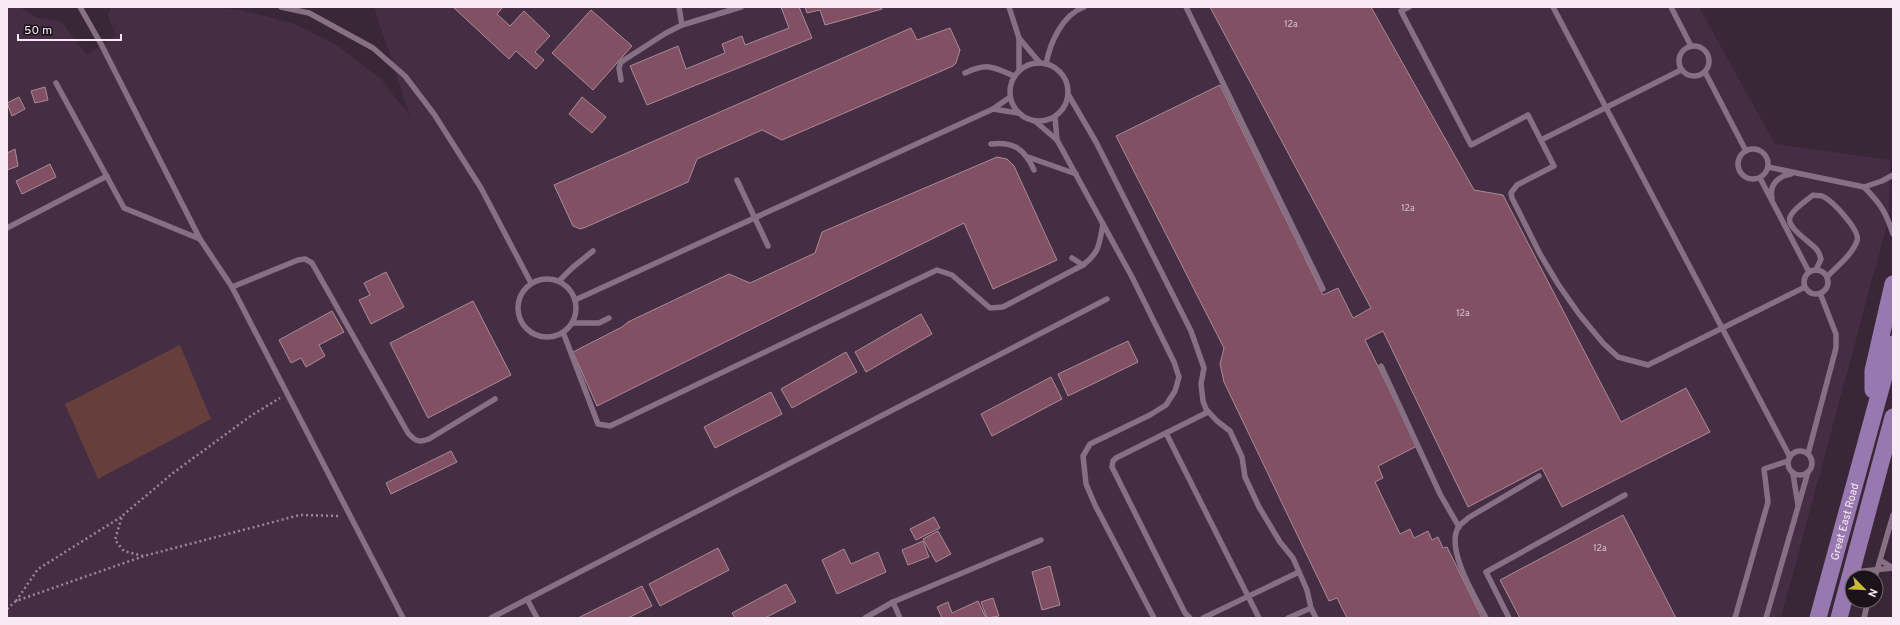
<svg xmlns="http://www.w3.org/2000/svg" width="1900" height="625" font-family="Overpass,sans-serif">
	<rect width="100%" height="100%" fill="#392637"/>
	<path fill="#452d43" d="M7,7H20L35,17L62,22L87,55L116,35L107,14L112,7H214L241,10L295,24L335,44L382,80L410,116L374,7H1699L1775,144L1890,160L1889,217L1781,618H7Z"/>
	<path fill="#663f3d" d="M180,345L211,419L98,479L65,404Z"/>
	<g fill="#815062" stroke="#aa8b96">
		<path d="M453,7H503L497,14L510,26L524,11L550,36L535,52L544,60L536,69L516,51L509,59Z"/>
		<path d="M781,7H799L812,38L647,105L630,66L678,46L686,69L725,53L722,44L742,36L745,45L789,28Z"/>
		<path d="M805,7H881L882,9L825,25L820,10L807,13Z"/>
		<path d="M1210,7H1371L1474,190L1503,195L1621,422L1686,388L1710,432L1562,507L1542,468L1468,507L1383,331L1365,340L1417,446L1378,466L1383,478L1375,482L1400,534L1410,529L1414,538L1428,531L1432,540L1438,537L1443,548L1447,547L1482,618H1347L1337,598L1329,601L1224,382L1220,364L1224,348L1116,136L1220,85L1323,295L1338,288L1353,318L1371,308Z"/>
		<path d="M591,10L632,46L593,90L552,53Z"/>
		<path d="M911,28L917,40L950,28L960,50L956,63L953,66L782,140L762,130L697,159L688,182L586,227L580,229L573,226L554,185Z"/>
		<path d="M45,87L48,100L35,103L31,91Z"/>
		<path d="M19,97L25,109L12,116L7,103Z"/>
		<path d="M582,97L606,117L592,133L569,114Z"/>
		<path d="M15,149L18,166L7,170V153Z"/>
		<path d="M997,157L1007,159L1014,166L1057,260L993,289L964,223L597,406L573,352L622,327L628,322L729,274L750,283L815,253L822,232Z"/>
		<path d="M50,164L56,177L22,194L16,181Z"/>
		<path d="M386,272L404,307L371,324L359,300L370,295L364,283Z"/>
		<path d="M473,301L511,375L428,418L390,343Z"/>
		<path d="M332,311L344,332L319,345L325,356L306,367L301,358L291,363L279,340Z"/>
		<path d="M921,314L932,334L866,372L855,352Z"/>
		<path d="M1128,341L1138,362L1068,396L1058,374Z"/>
		<path d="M846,352L857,372L792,408L781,389Z"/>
		<path d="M1051,377L1062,399L992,436L981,414Z"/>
		<path d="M771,392L782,414L715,448L704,427Z"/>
		<path d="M451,451L457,462L391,494L386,483Z"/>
		<path d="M1623,515L1676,618H1520L1500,580Z"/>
		<path d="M934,517L940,528L916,540L910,529Z"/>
		<path d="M938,531L951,554L936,562L923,539Z"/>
		<path d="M923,541L929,557L908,565L902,550Z"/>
		<path d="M718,548L729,570L660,606L649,584Z"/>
		<path d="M844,549L851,564L878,552L886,572L837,594L822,560Z"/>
		<path d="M1050,566L1060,605L1042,610L1032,572Z"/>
		<path d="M786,584L796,602L765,618H735L732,613Z"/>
		<path d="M642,586L652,606L628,618H578Z"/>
		<path d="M993,598L999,616L987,618L981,602Z"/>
		<path d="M978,601L986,618H942L937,607L948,602L952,613Z"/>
	</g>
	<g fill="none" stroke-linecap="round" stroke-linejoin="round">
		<g stroke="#998997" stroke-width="2.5" stroke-dasharray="2 3" stroke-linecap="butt">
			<path d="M143,556L124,551L115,540L122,516L173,473L252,415L280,398"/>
			<path d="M16,601L38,569L121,517"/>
			<path d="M7,609L16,601L144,556L300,515L340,516"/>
		</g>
		<g stroke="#877084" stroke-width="5.5">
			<path d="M80,7L101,44L200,239"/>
			<path d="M281,7L309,13L373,48L405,76L434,114L481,188L531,283"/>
			<path d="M1009,7L1019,38V70"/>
			<path d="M1186,7L1323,289"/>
			<path d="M1409,7L1401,11L1471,145L1528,115L1554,166L1517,185L1511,193L1512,198L1540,254L1558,284L1579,314L1603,343L1618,357L1648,365L1805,287"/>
			<path d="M1553,7L1790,457"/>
			<path d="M1671,7L1691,46"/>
			<path d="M682,25L741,7"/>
			<path d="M1019,38L1040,63"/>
			<circle cx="1694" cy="61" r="15"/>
			<circle cx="1039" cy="92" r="29"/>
			<path d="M1046,64C1050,43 1062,15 1084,7"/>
			<path d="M1705,72L1746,151"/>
			<path d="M965,73C987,63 992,66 1014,76"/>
			<path d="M621,80L619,68L621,62L666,33L682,25L679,7"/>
			<path d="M56,83L124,208L200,239L232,287L403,618"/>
			<path d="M1068,94L1096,142L1191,331L1204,368L1201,384L1203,401L1206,409L1217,421L1230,431L1242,457L1245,477L1259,507L1280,542L1293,558L1307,590L1311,608L1316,618"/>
			<path d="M993,109L1018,113"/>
			<path d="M1055,117L1057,140"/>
			<path d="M1035,121L1057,140L1132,277L1174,362L1179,377L1175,391L1166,405L1150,415L1090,444L1083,456L1086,484L1095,505L1154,618"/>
			<path d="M1541,140L1681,70"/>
			<path d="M991,144C1013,141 1025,149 1034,170"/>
			<circle cx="1753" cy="164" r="15"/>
			<path d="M1028,157L1076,174"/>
			<path d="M1768,167L1864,187L1882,181L1893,175"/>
			<path d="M1760,178L1809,272"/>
			<path d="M737,180L768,246"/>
			<path d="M1864,187C1880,203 1886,212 1893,234"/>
			<path d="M1772,198C1769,185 1778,176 1791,174"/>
			<path d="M7,228L107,176"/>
			<path d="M1072,258L1083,265C1100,252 1099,244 1103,224"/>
			<path d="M1816,270L1821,259C1820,256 1819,252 1817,250C1811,242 1786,228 1790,217C1793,209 1806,201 1813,195C1815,196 1819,195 1822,196C1832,200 1861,231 1857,241C1852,255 1837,266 1827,277"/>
			<circle cx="1816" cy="282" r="12"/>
			<circle cx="547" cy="308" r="29"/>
			<path d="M559,281L572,268L593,251"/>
			<path d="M232,287L298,260L305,259L312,263L408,433C415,441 419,443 429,439L495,399"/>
			<path d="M575,300L993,109L1010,97"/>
			<path d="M572,323H599L609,318"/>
			<path d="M563,332L598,424L610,426L937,270L952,275L990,308L1003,307L1083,265"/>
			<path d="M1381,366L1440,494L1459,527"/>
			<path d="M1166,433L1259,618"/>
			<circle cx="1800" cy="463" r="12"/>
			<path d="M1808,454L1836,348V334L1820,293"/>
			<path d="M1793,474L1798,505"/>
			<path d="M1893,515L1880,560L1893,568"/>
			<path d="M1854,572L1893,568"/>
			<path d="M1875,577L1880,560"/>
			<path d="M527,599L537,618"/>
			<path d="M893,602L900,618"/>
			<path d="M491,618L1107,299"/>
			<path d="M865,618L893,602L1041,540"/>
			<path d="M1190,618L1185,613L1112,467L1113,461L1116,458L1208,412"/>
			<path d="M1203,618L1299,572"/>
			<path d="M1288,618L1311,608"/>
			<path d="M1486,618C1476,598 1444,548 1459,526C1461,523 1466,521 1468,518L1539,476"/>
			<path d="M1509,618L1486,572L1625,495"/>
			<path d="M1735,618L1768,502L1764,469L1788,461"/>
			<path d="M1766,618L1808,472"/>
			<path d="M1864,618L1868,601"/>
		</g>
		<g stroke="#9779b0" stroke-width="17">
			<path d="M1873,390V371L1893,284"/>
			<path id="s1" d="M1818,618L1893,344"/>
			<path d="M1839,618L1893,417"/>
		</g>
	</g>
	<g text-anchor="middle" stroke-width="4" stroke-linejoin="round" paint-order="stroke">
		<g font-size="9" fill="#dac4d0">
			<text x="1291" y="27">12a</text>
			<text x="1408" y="211">12a</text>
			<text x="1463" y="316">12a</text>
			<text x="1600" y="551">12a</text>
		</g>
		<g font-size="11" fill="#f7eaf5" stroke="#1b121a">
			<text dy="4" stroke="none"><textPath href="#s1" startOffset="100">Great East Road</textPath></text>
		</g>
	</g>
	<rect width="1900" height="625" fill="none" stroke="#f7eaf5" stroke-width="16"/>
	<g transform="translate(1864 589) rotate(114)"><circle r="19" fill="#1b121a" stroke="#736872"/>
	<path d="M0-3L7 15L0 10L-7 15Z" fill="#caba3a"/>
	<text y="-6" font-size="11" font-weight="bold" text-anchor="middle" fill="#f7eaf5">N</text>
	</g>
	<path d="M18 34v6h103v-6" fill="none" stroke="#f7eaf5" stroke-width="2"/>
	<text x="24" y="34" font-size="12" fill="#f7eaf5" stroke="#1b121a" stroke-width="3" paint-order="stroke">50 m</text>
</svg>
